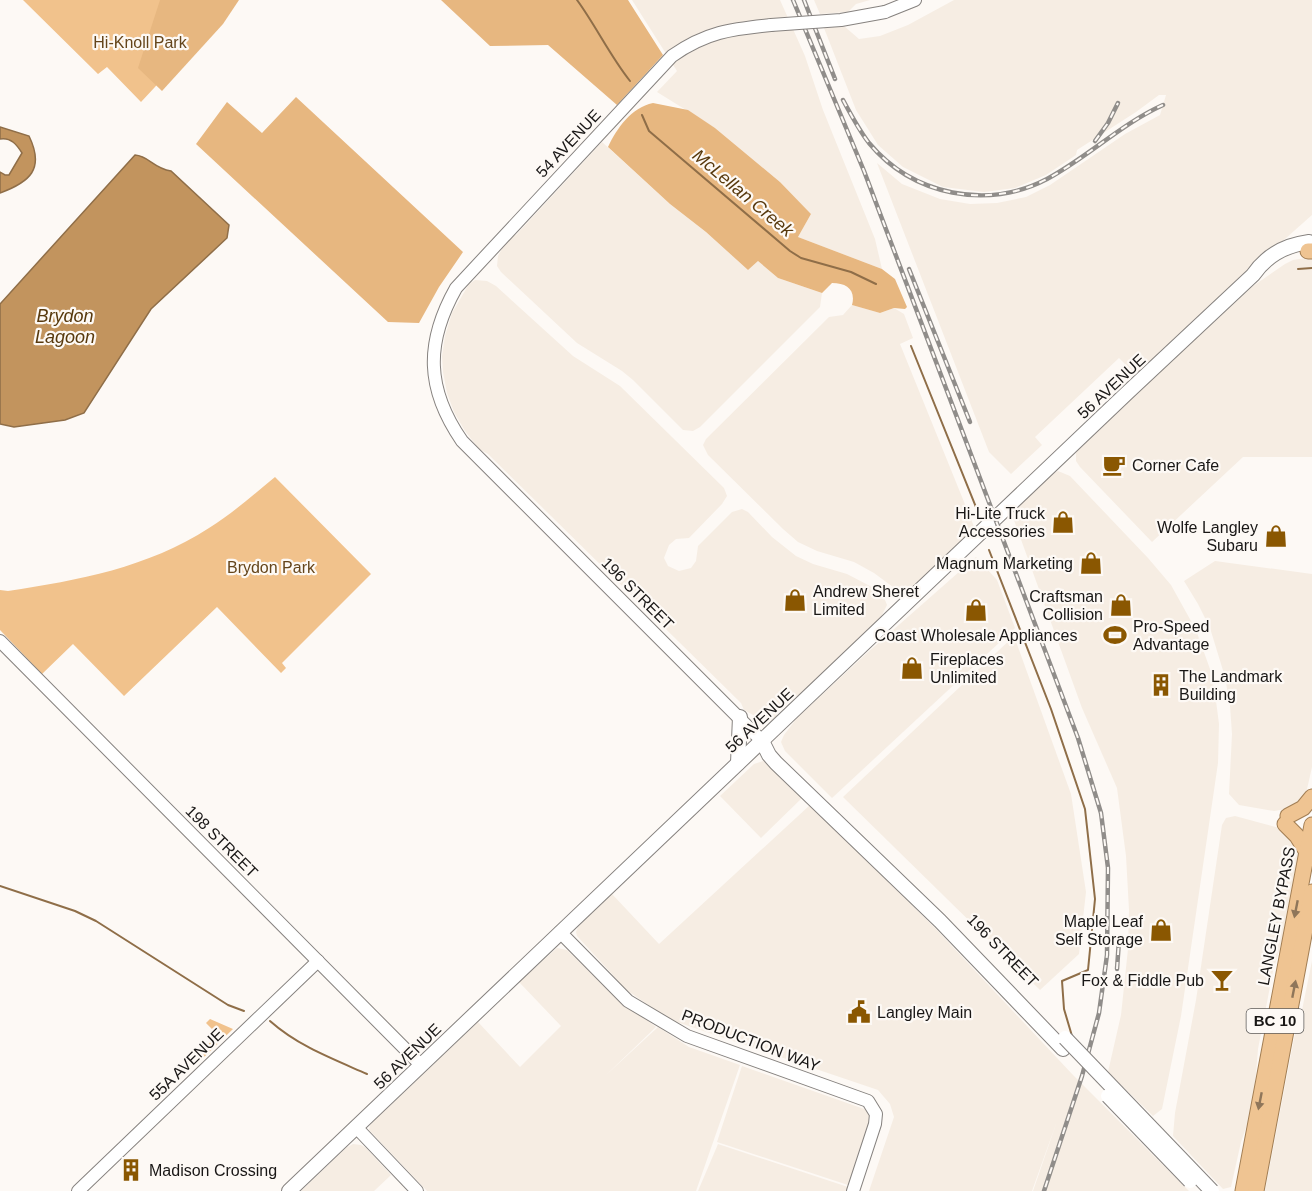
<svg xmlns="http://www.w3.org/2000/svg" width="1312" height="1191" font-family="Arial,sans-serif">
	<rect width="100%" height="100%" fill="#fdf9f5"/>
	<g fill="#f6ede3">
		<path d="M632,0H780L805,56L823,110L875,239L882,269L798,237L811,214L780,182L715,128L657,92L677,71Z"/>
		<path d="M814,0H870L856,4L848,12L820,14Z"/>
		<path d="M954,0H1312V215L1241,278L1137,376L1119,358L1035,437L1042,445L1011,474L989,452L877,163L902,184L940,199L970,204L997,203L1026,197L1050,185L1125,134L1160,115L1166,95H1159L1136,112L1077,150L1076,155L1046,175L1015,188L984,192L943,187L903,167L878,145L856,110L824,28L844,26L859,39L880,36L908,25Z"/>
		<path d="M602,142L670,204L706,232L748,270L758,261L778,278L822,293L820,307L700,427L693,431L683,430L633,380L622,371L577,343L501,272L497,266L498,256L505,243L512,236L516,235Z"/>
		<path d="M1312,257V457H1243L1152,542L1080,467L1076,461V453L1081,445L1253,286L1285,264L1293,260Z"/>
		<path d="M475,280L487,281L496,286L573,356L620,386L724,488L727,496L722,504L689,538L676,539L669,545L664,558L668,566L679,571L691,568L696,561L698,546L732,512L742,509L748,512L772,537L796,556L813,564L847,574L870,586L883,595L887,605L880,619L801,694L794,697L780,710L775,718L770,721L762,720L744,710L741,703L488,454L479,449L465,431L454,412L447,393L443,372L442,356L445,336L452,313L469,284Z"/>
		<path d="M852,305L880,313L894,308L904,314L913,338L900,344L975,529L913,587L905,591L897,590L874,573L854,562L817,551L798,542L783,529L708,455L703,445L706,439L829,317L843,315Z"/>
		<path d="M1058,471L1070,476L1148,558L1171,585L1196,630L1210,669L1215,693L1219,724L1218,763L1181,1016L1162,1109L1153,1116L1108,1072L1121,1015L1128,949L1129,910L1126,856L1117,788L1082,708L1011,512L1050,475Z"/>
		<path d="M976,557L997,580L1015,628L832,798L785,751L781,742L784,735L797,718L867,653Z"/>
		<path d="M1215,561L1312,574V767L1305,798L1287,809L1274,811L1239,805L1229,794L1232,734L1230,706L1225,677L1210,628L1198,604L1184,581Z"/>
		<path d="M1014,636L1071,794L1086,892L1079,954L1040,990L843,797Z"/>
		<path d="M763,761L768,763L803,797L761,838L720,796L754,764Z"/>
		<path d="M810,805L936,929L1073,1075L1189,1191H1033L1057,1121L1032,1191H869L894,1117L890,1104L878,1090L668,1019L621,986L612,974L577,936L576,932L578,927L612,894L659,944Z"/>
		<path d="M1235,816L1283,829L1297,848L1298,857L1282,941L1273,971L1258,1049L1255,1086L1249,1119L1241,1142L1231,1187L1223,1189L1173,1136L1175,1113L1196,1000L1222,825L1226,818Z"/>
		<path d="M557,948L567,950L609,991L656,1027L605,1076L658,1027L689,1047L740,1065L696,1191H427L369,1130L370,1125L478,1022L520,1067L561,1026L519,982Z"/>
		<path d="M1312,961V1191H1265L1296,1028L1301,1015Z"/>
		<path d="M742,1066L867,1110L871,1117L848,1185L717,1142Z"/>
		<path d="M353,1144L361,1145L366,1148L391,1175L374,1191H301L346,1148Z"/>
		<path d="M718,1144L848,1187L846,1191H698Z"/>
	</g>
	<g fill="#f1c28c">
		<path d="M23,0H236L141,102L107,67L98,74Z"/>
		<path d="M275,477L371,574L282,663L286,668L281,673L217,607L124,696L73,644L42,674L0,630V590L8,591C79,580 147,568 209,528C233,513 253,495 275,477Z"/>
		<path d="M210,1019L233,1029L200,1061L194,1062L185,1057L192,1052L194,1054L199,1053L218,1035L206,1023Z"/>
	</g>
	<g fill="#e7b780">
		<path d="M160,0H239L223,24L162,91L138,68Z"/>
		<path d="M441,0H628L663,55L617,105L548,45L490,46Z"/>
		<path d="M296,97L463,252L439,287L419,323L388,322L196,144L227,102L262,133Z"/>
		<path d="M653,103L688,110L715,128L780,182L811,214L798,237L882,269L895,279L907,307L905,309L894,308L880,313L852,305C856,290 847,283 832,283L822,293L778,278L758,261L748,270L706,232L670,204L608,147C617,128 631,108 653,103Z"/>
	</g>
	<g fill="#c2945e" stroke="#8f6e48" stroke-width="1.5">
		<path d="M0,127L29,136C45,169 30,182 0,193V172L5,175H9L22,153C17,145 11,137 0,139Z"/>
		<path d="M135,155C149,156 153,168 171,171L229,225L227,238L151,309L84,413L65,420L14,427L0,424V304Z"/>
	</g>
	<g fill="none" stroke-linecap="round" stroke-linejoin="round">
		<g stroke="#8f6e48" stroke-width="2">
			<path d="M577,0C596,26 610,56 630,81"/>
			<path d="M642,115L649,131L790,251L801,258L851,272L876,284"/>
			<path d="M1298,269L1312,268"/>
			<path d="M911,346L982,522"/>
			<path d="M989,550L1051,709L1085,809L1095,899L1088,970L1062,981L1064,1009L1072,1036"/>
			<path d="M0,886L75,911L96,921L228,1005L244,1011"/>
			<path d="M270,1021C298,1046 333,1059 367,1074"/>
		</g>
		<g stroke="#86827f" stroke-width="14">
			<g id="tertiary">
				<path d="M885,12L915,0"/>
				<path d="M0,641L421,1065"/>
				<path d="M762,741L462,441C426,389 425,343 456,288L672,56C706,32 731,29 771,25"/>
				<path d="M560,932L628,1001L687,1036L868,1101L876,1114L875,1124L853,1191"/>
				<path d="M356,1127L417,1191"/>
				<path d="M78,1191L318,961"/>
			</g>
		</g>
		<g stroke="#86827f" stroke-width="16">
			<g id="secondary">
				<path d="M762,741L769,755L776,763L940,921L1063,1049"/>
				<path d="M738,763L740,717"/>
				<path d="M289,1191L1127,393L1253,275C1266,256 1286,245 1309,242"/>
			</g>
		</g>
		<g stroke="#a27e54" stroke-width="17">
			<g id="trunk">
				<path d="M1308,251H1312"/>
				<path d="M1288,816L1303,808L1312,797"/>
				<path d="M1285,824L1297,836L1307,852"/>
				<path d="M1243,1191L1312,825"/>
				<path d="M1256,1191L1312,892"/>
			</g>
		</g>
		<use href="#tertiary" stroke="#fff" stroke-width="12"/>
		<use href="#secondary" stroke="#fff" stroke-width="14"/>
		<use href="#trunk" stroke="#efc492" stroke-width="15"/>
		<g stroke="#908d8a" stroke-width="4.5">
			<g id="rail">
				<path d="M793,0L864,171L1078,738L1101,813L1108,868L1107,955L1099,1013L1082,1076L1044,1191"/>
				<path d="M804,0L835,79"/>
				<path d="M843,100C851,115 859,130 869,143C913,196 988,210 1047,179C1088,157 1121,124 1163,105"/>
				<path d="M1095,141L1108,123L1118,103"/>
				<path d="M909,269L970,422"/>
				<path d="M1117,969L1119,940"/>
			</g>
		</g>
		<use href="#rail" stroke="#fdf9f5" stroke-width="2" stroke-dasharray="7" stroke-linecap="butt"/>
		<g stroke="#86827f" stroke-width="14" stroke-linecap="butt">
			<path id="tertiary-bridge" d="M771,25L841,20L885,12"/>
		</g>
		<g stroke="#86827f" stroke-width="16" stroke-linecap="butt">
			<g id="secondary-bridge">
				<path d="M1065,1038L1212,1191"/>
				<path d="M1108,1096L1190,1181"/>
			</g>
		</g>
		<use href="#tertiary-bridge" stroke="#fff" stroke-width="12"/>
		<use href="#secondary-bridge" stroke="#fff" stroke-width="14"/>
	</g>
	<defs><path id="oneway-solid" d="M-6-.8H1V-3.2L6.5 0L1 3.2V.8H-6Z" transform="scale(1.5)"/></defs>
	<g fill="#8f765a">
		<use href="#oneway-solid" transform="translate(1296 909) rotate(101)"/>
		<use href="#oneway-solid" transform="translate(1294 989) rotate(-79)"/>
		<use href="#oneway-solid" transform="translate(1260 1101) rotate(101)"/>
	</g>
	<defs>
		<g id="cafe-bare" transform="scale(1.8)"><path d="M-5.5-4.5H6V0H3Q3 3.5 0 3.5H-2.5Q-5.5 3.5-5.5 0ZM3-3.2v2h1.7v-2ZM-6 4.5H4V6H-6Z" fill="#8a5701" stroke="#fdf9f5" stroke-width="2.5" paint-order="stroke"/></g>
		<g id="shop-bare" transform="scale(1.8)"><path d="M-5-2.5h2.3a2.7 3.5 0 0 1 5.4 0H5L5.5 6h-11ZM-1.5-2.5h3a1.5 2.3 0 0 0-3 0Z" fill="#8a5701" stroke="#fdf9f5" stroke-width="2.5" paint-order="stroke"/></g>
		<g id="stadium-bare" transform="scale(1.8)"><path d="M0-5a6.5 5 0 1 0 0 10a6.5 5 0 1 0 0-10ZM-3.5-1.8h7v3.6h-7Z" fill="#8a5701" stroke="#fdf9f5" stroke-width="2.5" paint-order="stroke"/></g>
		<g id="building-bare" transform="scale(1.8)"><path d="M-4-6H4V6H1V3H-1V6H-4ZM-2.5-4.3h1.7v1.8h-1.7ZM.8-4.3h1.7v1.8H.8ZM-2.5-1h1.7V.8h-1.7ZM.8-1h1.7V.8H.8Z" fill="#8a5701" stroke="#fdf9f5" stroke-width="2.5" paint-order="stroke"/></g>
		<g id="bar-bare" transform="scale(1.8)"><path d="M-6-5H6L.8 .8V4.5H3.5V6h-7V4.5H-.8V.8Z" fill="#8a5701" stroke="#fdf9f5" stroke-width="2.5" paint-order="stroke"/></g>
		<g id="civic-bare" transform="scale(1.8)"><path d="M-.6-6.5H3V-4.5H.6V-3L4-1V1h2V6H-6V1h2V-1L-.6-3ZM-1.2 2.5V6h2.4V2.5Z" fill="#8a5701" stroke="#fdf9f5" stroke-width="2.5" paint-order="stroke"/></g>
	</defs>
	<g fill-rule="evenodd">
		<use href="#cafe-bare" x="1114" y="465"/>
		<use href="#shop-bare" x="1063" y="522"/>
		<use href="#shop-bare" x="1276" y="536"/>
		<use href="#shop-bare" x="1091" y="563"/>
		<use href="#shop-bare" x="795" y="600"/>
		<use href="#shop-bare" x="1121" y="605"/>
		<use href="#shop-bare" x="976" y="610"/>
		<use href="#stadium-bare" x="1115" y="635"/>
		<use href="#shop-bare" x="912" y="668"/>
		<use href="#building-bare" x="1161" y="685"/>
		<use href="#shop-bare" x="1161" y="930"/>
		<use href="#bar-bare" x="1222" y="980"/>
		<use href="#civic-bare" x="859" y="1012"/>
		<use href="#building-bare" x="131" y="1170"/>
	</g>
	<g text-anchor="middle" stroke-width="4.5" stroke-linejoin="round" paint-order="stroke">
		<rect fill="#fdf9f5" stroke="#5d5b59" stroke-width="1.5" x="1246.5" y="1009" width="57" height="24" rx="4.5"/>
		<g font-size="15" font-weight="bold" fill="#191716">
			<text x="1275" y="1026">BC 10</text>
		</g>
		<g font-size="16" fill="#65451b" stroke="#fdf9f5">
			<text x="140" y="48">Hi-Knoll Park</text>
			<text x="271" y="573">Brydon Park</text>
		</g>
		<g font-size="16" fill="#191716" stroke="#fdf9f5">
			<text transform="translate(568 143) rotate(-47)" y="6">54 AVENUE</text>
			<text transform="translate(1111 386) rotate(-43)" y="6">56 AVENUE</text>
			<text transform="translate(638 593) rotate(45)" y="6">196 STREET</text>
			<text transform="translate(759 720) rotate(-43)" y="6">56 AVENUE</text>
			<text transform="translate(222 841) rotate(45)" y="6">198 STREET</text>
			<text transform="translate(1276 916) rotate(-79)" y="6">LANGLEY BYPASS</text>
			<text transform="translate(1003 950) rotate(46)" y="6">196 STREET</text>
			<text transform="translate(751 1040) rotate(21)" y="6">PRODUCTION WAY</text>
			<text transform="translate(407 1056) rotate(-44)" y="6">56 AVENUE</text>
			<text transform="translate(186 1064) rotate(-44)" y="6">55A AVENUE</text>
		</g>
		<g font-size="16" fill="#191716" stroke="#fdf9f5" text-anchor="start">
			<text x="1132" y="471">Corner Cafe</text>
			<text x="1045" y="519" text-anchor="end">Hi-Lite Truck<tspan x="1045" dy="18">Accessories</tspan></text>
			<text x="1258" y="533" text-anchor="end">Wolfe Langley<tspan x="1258" dy="18">Subaru</tspan></text>
			<text x="1073" y="569" text-anchor="end">Magnum Marketing</text>
			<text x="813" y="597">Andrew Sheret<tspan x="813" dy="18">Limited</tspan></text>
			<text x="1103" y="602" text-anchor="end">Craftsman<tspan x="1103" dy="18">Collision</tspan></text>
			<text x="1133" y="632">Pro-Speed<tspan x="1133" dy="18">Advantage</tspan></text>
			<text x="976" y="641" text-anchor="middle">Coast Wholesale Appliances</text>
			<text x="930" y="665">Fireplaces<tspan x="930" dy="18">Unlimited</tspan></text>
			<text x="1179" y="682">The Landmark<tspan x="1179" dy="18">Building</tspan></text>
			<text x="1143" y="927" text-anchor="end">Maple Leaf<tspan x="1143" dy="18">Self Storage</tspan></text>
			<text x="1204" y="986" text-anchor="end">Fox &amp; Fiddle Pub</text>
			<text x="877" y="1018">Langley Main</text>
			<text x="149" y="1176">Madison Crossing</text>
		</g>
		<g font-size="18" font-style="italic" fill="#58390d" stroke="#fdf9f5">
			<text transform="translate(743 193) rotate(40)" y="6">McLellan Creek</text>
			<text x="65" y="322">Brydon<tspan x="65" dy="21">Lagoon</tspan></text>
		</g>
	</g>
</svg>
